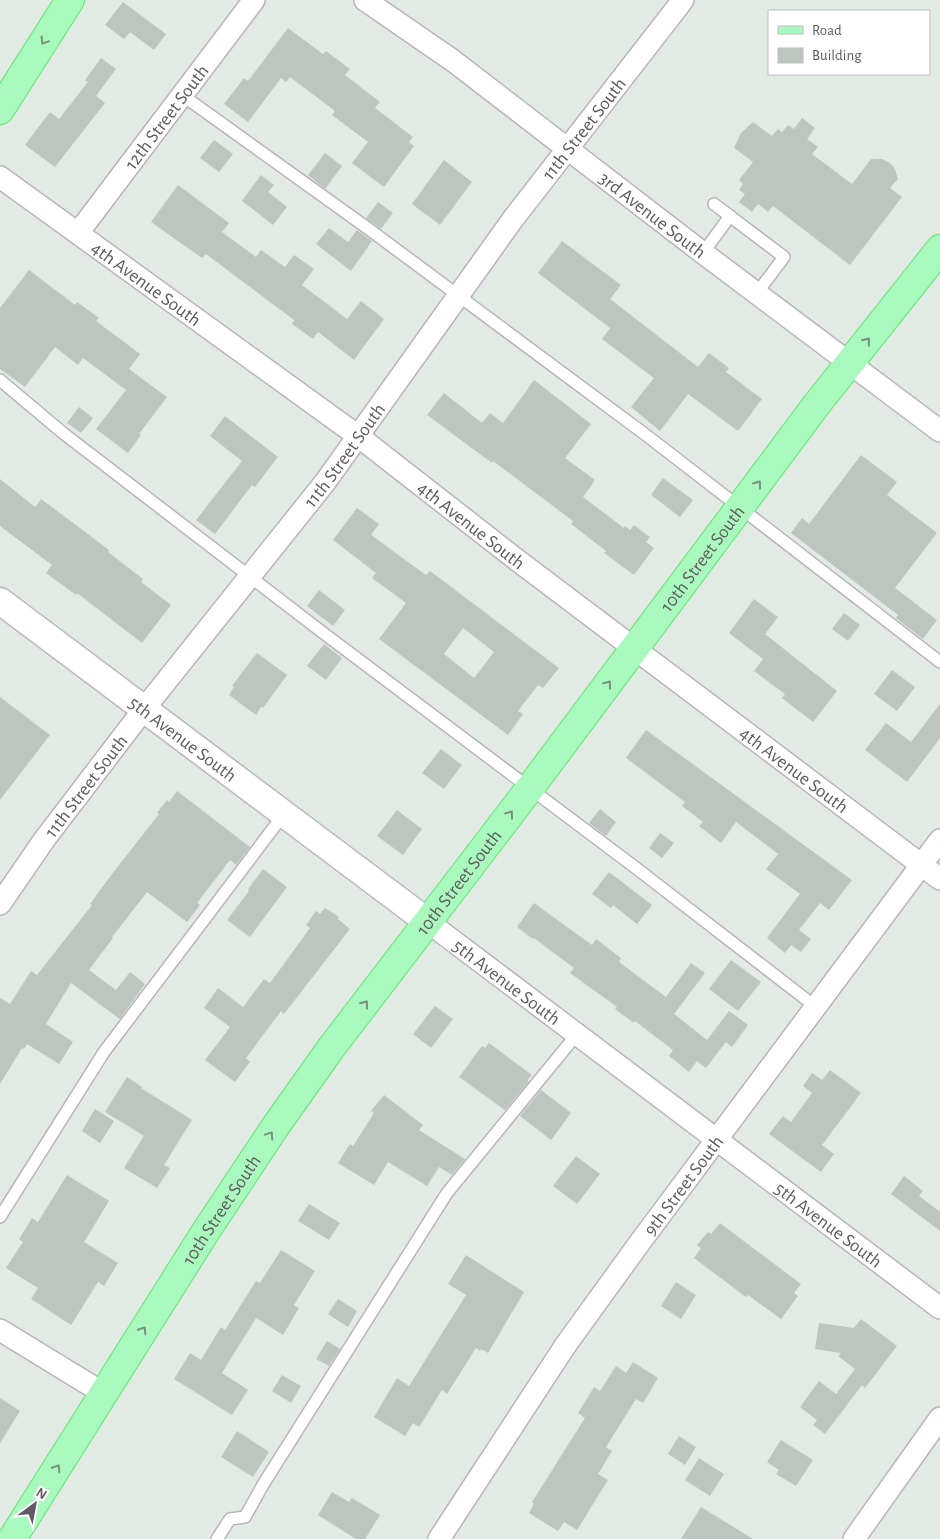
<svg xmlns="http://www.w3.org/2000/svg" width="940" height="1539" font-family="'Alegreya Sans',sans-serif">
	<rect width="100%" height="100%" fill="#e1ebe3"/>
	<g fill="#bdc6be" fill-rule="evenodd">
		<path d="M123,2L166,34L154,50L130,32L124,39L105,25Z"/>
		<path d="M288,28L323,54L326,51L350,69L345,75L380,102L375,108L413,137L409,142L414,146L384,187L352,163L368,142L332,115L335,111L290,77L286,82L281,78L248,122L224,104L244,78L248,81Z"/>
		<path d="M101,58L116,69L96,96L105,103L55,167L25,145L50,112L59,119L88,82L85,80Z"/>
		<path d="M802,118L815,128L807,139L818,147L812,154L852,184L871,159H882L890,163L895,169L898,179L890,188L902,197L850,265L773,206L768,212L758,204L752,212L739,202L745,194L739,190L743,184L739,180L753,162L734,148L741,133L753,122L772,136L778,129L782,132L788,125L794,129Z"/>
		<path d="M214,140L233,154L219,172L200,158Z"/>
		<path d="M325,153L342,166L325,189L308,175Z"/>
		<path d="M444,160L472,182L440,225L412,204Z"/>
		<path d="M261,175L274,185L268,192L287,207L273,225L242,201Z"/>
		<path d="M178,185L229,223L222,232L256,257L261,250L285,267L294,255L314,269L302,285L347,319L361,301L384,319L354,360L318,332L313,339L292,324L294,320L206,254L202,258L151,222Z"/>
		<path d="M378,202L393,213L381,229L366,218Z"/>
		<path d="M329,228L348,242L357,230L372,241L351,271L316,244Z"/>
		<path d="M562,241L621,285L610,299L698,367L709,353L729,368L726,372L762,399L738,431L688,394L660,431L631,407L654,378L602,339L610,328L538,273Z"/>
		<path d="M29,270L75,305L77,302L99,318L96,321L140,354L129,369L167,397L139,434L141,435L128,453L96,429L126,390L83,358L78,365L55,347L25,387L0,369V308Z"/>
		<path d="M534,380L591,424L565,458L595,480L583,497L624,528L625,526L630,530L634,525L650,537L646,542L654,548L634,575L604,553L606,551L571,524L573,521L493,461L492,463L427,415L444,393L482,423L490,413L503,423Z"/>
		<path d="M79,407L93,418L81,433L67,423Z"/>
		<path d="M225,416L278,457L255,487L252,485L215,534L196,520L242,461L210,436Z"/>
		<path d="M861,455L897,482L887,495L937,533L895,588L937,620L923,639L896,618L898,615L791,533L802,518L809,524Z"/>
		<path d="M663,478L693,500L680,517L651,495Z"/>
		<path d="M0,479L35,507L41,499L80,528L109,550L108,552L143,579L141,582L171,605L142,643L77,593L76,595L46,573L52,565L0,526Z"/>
		<path d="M357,508L379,524L371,535L426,575L430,571L559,668L543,688L538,685L518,711L523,714L508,735L379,639L406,603L372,578L376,573L333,540ZM463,628L494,652L474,678L444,654Z"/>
		<path d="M319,590L345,610L333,626L307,606Z"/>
		<path d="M754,599L778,617L765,634L837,691L813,722L782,698L785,694L754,671L763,659L729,633Z"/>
		<path d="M844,613L860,625L848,641L832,629Z"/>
		<path d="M324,644L342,658L326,680L307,666Z"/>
		<path d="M257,653L287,675L263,708L261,707L256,715L229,695L234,687L232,686Z"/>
		<path d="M892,670L915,687L897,711L874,694Z"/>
		<path d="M0,697L50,735L0,800Z"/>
		<path d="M940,704V738L907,782L865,750L886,723L911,742Z"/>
		<path d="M646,730L852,880L829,910L820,903L799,930L811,939L801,952L791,945L785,953L767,938L800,894L766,869L778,854L736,822L721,843L699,826L703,822L682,806L685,802L626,758Z"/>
		<path d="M441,749L462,765L444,789L422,773Z"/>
		<path d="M177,791L250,847L236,865L230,860L197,903L200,905L187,922L147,892L112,937L113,938L89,970L116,990L130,972L145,984L120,1019L71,983L46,1024L73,1042L59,1064L27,1044L24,1049L22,1048L0,1084V998L10,1004L31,971L37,975L92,905L90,904L112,874L159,814L157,813L167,800L169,802Z"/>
		<path d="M600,809L616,822L606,836L589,823Z"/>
		<path d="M397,810L422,829L403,855L377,836Z"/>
		<path d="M660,833L674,843L662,858L649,848Z"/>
		<path d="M263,869L287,887L250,937L227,920L249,891L248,889Z"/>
		<path d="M609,872L652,905L637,924L613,905L611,908L592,894Z"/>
		<path d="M534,903L592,945L596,939L621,958L619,962L666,997L691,963L705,973L674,1014L707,1040L729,1011L748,1025L732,1047L726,1042L706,1068L697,1061L689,1072L669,1056L673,1050L635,1021L634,1023L615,1009L617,1007L570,973L574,968L534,938L533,939L517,927Z"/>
		<path d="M325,908L339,917L338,919L350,929L284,1014L281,1011L246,1058L250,1062L235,1082L205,1060L230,1027L204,1008L218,988L243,1007L264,979L270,983L310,928L306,925L316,911L320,914Z"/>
		<path d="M731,960L761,982L738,1011L709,989Z"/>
		<path d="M435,1006L453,1019L431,1048L413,1034Z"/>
		<path d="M489,1043L532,1075L527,1080L529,1081L505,1110L459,1077L482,1046L485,1048Z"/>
		<path d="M830,1070L861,1093L822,1145L834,1154L821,1172L769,1134L783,1116L791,1122L812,1093L803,1086L812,1073L822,1080Z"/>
		<path d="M127,1077L142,1087L141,1088L192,1120L164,1165L170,1168L157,1188L124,1168L144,1136L105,1112Z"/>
		<path d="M541,1090L571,1113L551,1140L520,1116Z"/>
		<path d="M384,1095L423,1125L419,1130L465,1159L452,1175L439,1167L427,1186L388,1162L374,1185L338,1163L350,1144L353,1146L374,1113L371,1111Z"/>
		<path d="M95,1109L114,1121L100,1143L82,1131Z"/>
		<path d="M576,1156L600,1174L577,1204L553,1186Z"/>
		<path d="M67,1175L109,1201L84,1242L118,1263L104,1286L98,1282L71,1325L31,1299L38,1288L6,1268L23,1242L19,1239L32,1218L38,1222Z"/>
		<path d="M904,1176L923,1191L919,1196L940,1212V1231L891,1194Z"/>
		<path d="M309,1204L340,1223L329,1240L298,1221Z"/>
		<path d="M720,1223L801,1284L794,1293L798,1296L781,1319L748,1295L746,1297L694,1258L701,1248L697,1245L708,1232L711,1234Z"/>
		<path d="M281,1250L315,1271L294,1305L299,1308L283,1335L256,1318L222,1373L248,1390L232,1415L174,1379L190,1353L201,1360L221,1327L225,1330L256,1281L260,1283Z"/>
		<path d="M466,1255L524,1292L488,1353L481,1349L480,1351L476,1348L447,1394L442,1390L419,1427L413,1423L405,1436L374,1417L397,1378L409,1386L466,1295L448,1284Z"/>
		<path d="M676,1282L696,1295L681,1319L661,1306Z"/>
		<path d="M338,1299L357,1311L348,1327L328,1314Z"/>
		<path d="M861,1319L897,1346L865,1388L862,1385L825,1434L813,1425L817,1420L800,1407L819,1381L836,1394L855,1369L838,1356L841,1353L815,1349L819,1323L854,1328Z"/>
		<path d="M327,1341L340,1349L329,1366L316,1359Z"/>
		<path d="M633,1362L658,1378L643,1403L636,1399L606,1447L612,1451L598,1474L608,1480L577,1530L564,1522L558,1531L529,1513L534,1504L532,1502L585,1418L578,1413L594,1387L600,1391L616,1366L626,1373Z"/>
		<path d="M282,1375L301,1386L291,1403L272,1391Z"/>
		<path d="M0,1398L20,1411L0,1443Z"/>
		<path d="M237,1431L269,1452L253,1477L221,1457Z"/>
		<path d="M679,1436L696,1447L685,1465L668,1454Z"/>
		<path d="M781,1440L813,1460L796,1486L776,1474L779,1470L767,1462Z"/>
		<path d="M699,1458L724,1474L710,1496L685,1480Z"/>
		<path d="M332,1492L349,1502L352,1498L380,1515L365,1539H356L318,1515Z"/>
		<path d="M701,1507L753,1539H681Z"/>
	</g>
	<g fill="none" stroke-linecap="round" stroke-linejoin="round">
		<g stroke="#bab3ba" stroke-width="14">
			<g id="service">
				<path d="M182,95L366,227L646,435L940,662"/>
				<path d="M714,204L784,257L757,293"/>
				<path d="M703,253L730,216"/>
				<path d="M0,380L63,433L322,632L636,868L816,1007"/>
				<path d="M0,1217L104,1052L284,814"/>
				<path d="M217,1539L230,1519L245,1517L264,1483L447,1193L577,1034"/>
			</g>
		</g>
		<g stroke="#bab3ba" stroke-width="24">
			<g id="minor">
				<path id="s1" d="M365,0L452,60L703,253L940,431"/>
				<path id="s2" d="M0,177L358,436L517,560L940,879"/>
				<path id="s3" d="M78,233L254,0"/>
				<path id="s4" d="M0,904L44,840L144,709L326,481L513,219L683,0"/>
				<path id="s5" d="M428,922L940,1308"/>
				<path d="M0,1330L103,1393"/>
				<path id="s6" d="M439,1539L565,1346L638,1245L940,840"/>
				<path d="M854,1539L940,1418"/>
			</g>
		</g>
		<g stroke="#bab3ba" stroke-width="29">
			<g id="tertiary">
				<path id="s7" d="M0,601L428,922"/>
			</g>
		</g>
		<g stroke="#5fe672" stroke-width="30">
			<g id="primary">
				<path d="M0,110L70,0"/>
				<path id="s8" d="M12,1539L206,1231L275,1127L331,1048L530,788L817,404L940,249"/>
			</g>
		</g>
		<use href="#service" stroke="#fff" stroke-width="11"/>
		<use href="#minor" stroke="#fff" stroke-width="21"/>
		<use href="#tertiary" stroke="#fff" stroke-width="26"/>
		<use href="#primary" stroke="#a9f8bd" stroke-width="28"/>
	</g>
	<defs><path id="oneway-chevron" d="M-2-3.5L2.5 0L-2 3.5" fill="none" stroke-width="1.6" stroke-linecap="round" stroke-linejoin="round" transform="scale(1.25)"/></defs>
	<g stroke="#7a9181">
		<use href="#oneway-chevron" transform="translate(44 41) rotate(122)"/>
		<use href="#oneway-chevron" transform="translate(867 341) rotate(-52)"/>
		<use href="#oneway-chevron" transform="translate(758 484) rotate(-53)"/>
		<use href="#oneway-chevron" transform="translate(608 684) rotate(-53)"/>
		<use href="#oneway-chevron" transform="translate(510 814) rotate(-53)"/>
		<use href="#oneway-chevron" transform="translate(365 1004) rotate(-52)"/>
		<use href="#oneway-chevron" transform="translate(270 1135) rotate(-56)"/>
		<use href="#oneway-chevron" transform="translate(143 1330) rotate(-58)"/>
		<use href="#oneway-chevron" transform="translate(57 1468) rotate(-58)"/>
	</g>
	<g text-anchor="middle" stroke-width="4" stroke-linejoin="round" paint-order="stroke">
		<g font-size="19" fill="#605961" stroke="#fff">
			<text dy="7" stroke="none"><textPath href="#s3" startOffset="146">12th Street South</textPath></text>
			<text dy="7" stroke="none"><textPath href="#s4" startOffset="971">11th Street South</textPath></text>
			<text dy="7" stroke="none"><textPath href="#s1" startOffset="359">3rd Avenue South</textPath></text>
			<text dy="7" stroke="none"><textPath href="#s2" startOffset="181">4th Avenue South</textPath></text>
			<text dy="7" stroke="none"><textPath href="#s4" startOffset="566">11th Street South</textPath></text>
			<text dy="7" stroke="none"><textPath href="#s2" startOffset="586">4th Avenue South</textPath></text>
			<text dy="7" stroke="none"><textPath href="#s8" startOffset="1200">10th Street South</textPath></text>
			<text dy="7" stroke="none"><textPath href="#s7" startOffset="229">5th Avenue South</textPath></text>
			<text dy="7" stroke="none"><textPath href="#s2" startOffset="991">4th Avenue South</textPath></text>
			<text dy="7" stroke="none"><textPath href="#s4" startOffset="146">11th Street South</textPath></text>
			<text dy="7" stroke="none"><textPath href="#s8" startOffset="795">10th Street South</textPath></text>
			<text dy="7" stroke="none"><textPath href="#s5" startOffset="99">5th Avenue South</textPath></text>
			<text dy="7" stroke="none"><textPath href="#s6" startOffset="430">9th Street South</textPath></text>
			<text dy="7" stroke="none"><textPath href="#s8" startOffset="390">10th Street South</textPath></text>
			<text dy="7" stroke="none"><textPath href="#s5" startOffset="502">5th Avenue South</textPath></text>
		</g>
	</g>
	<rect x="768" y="10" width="162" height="65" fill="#ffffff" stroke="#bfbdc0"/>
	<rect x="778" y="26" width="25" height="8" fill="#a9f8bd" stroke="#bfbdc0"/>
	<text x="812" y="35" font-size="15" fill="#605961">Road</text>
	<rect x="778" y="48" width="25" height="15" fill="#bdc6be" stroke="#bfbdc0"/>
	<text x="812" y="60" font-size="15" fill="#605961">Building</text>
	<g transform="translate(35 1504) rotate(32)" stroke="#ffffff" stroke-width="4" paint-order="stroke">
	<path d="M0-4L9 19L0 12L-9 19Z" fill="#605961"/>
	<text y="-8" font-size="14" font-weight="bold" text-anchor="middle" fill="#605961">N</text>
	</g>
</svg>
